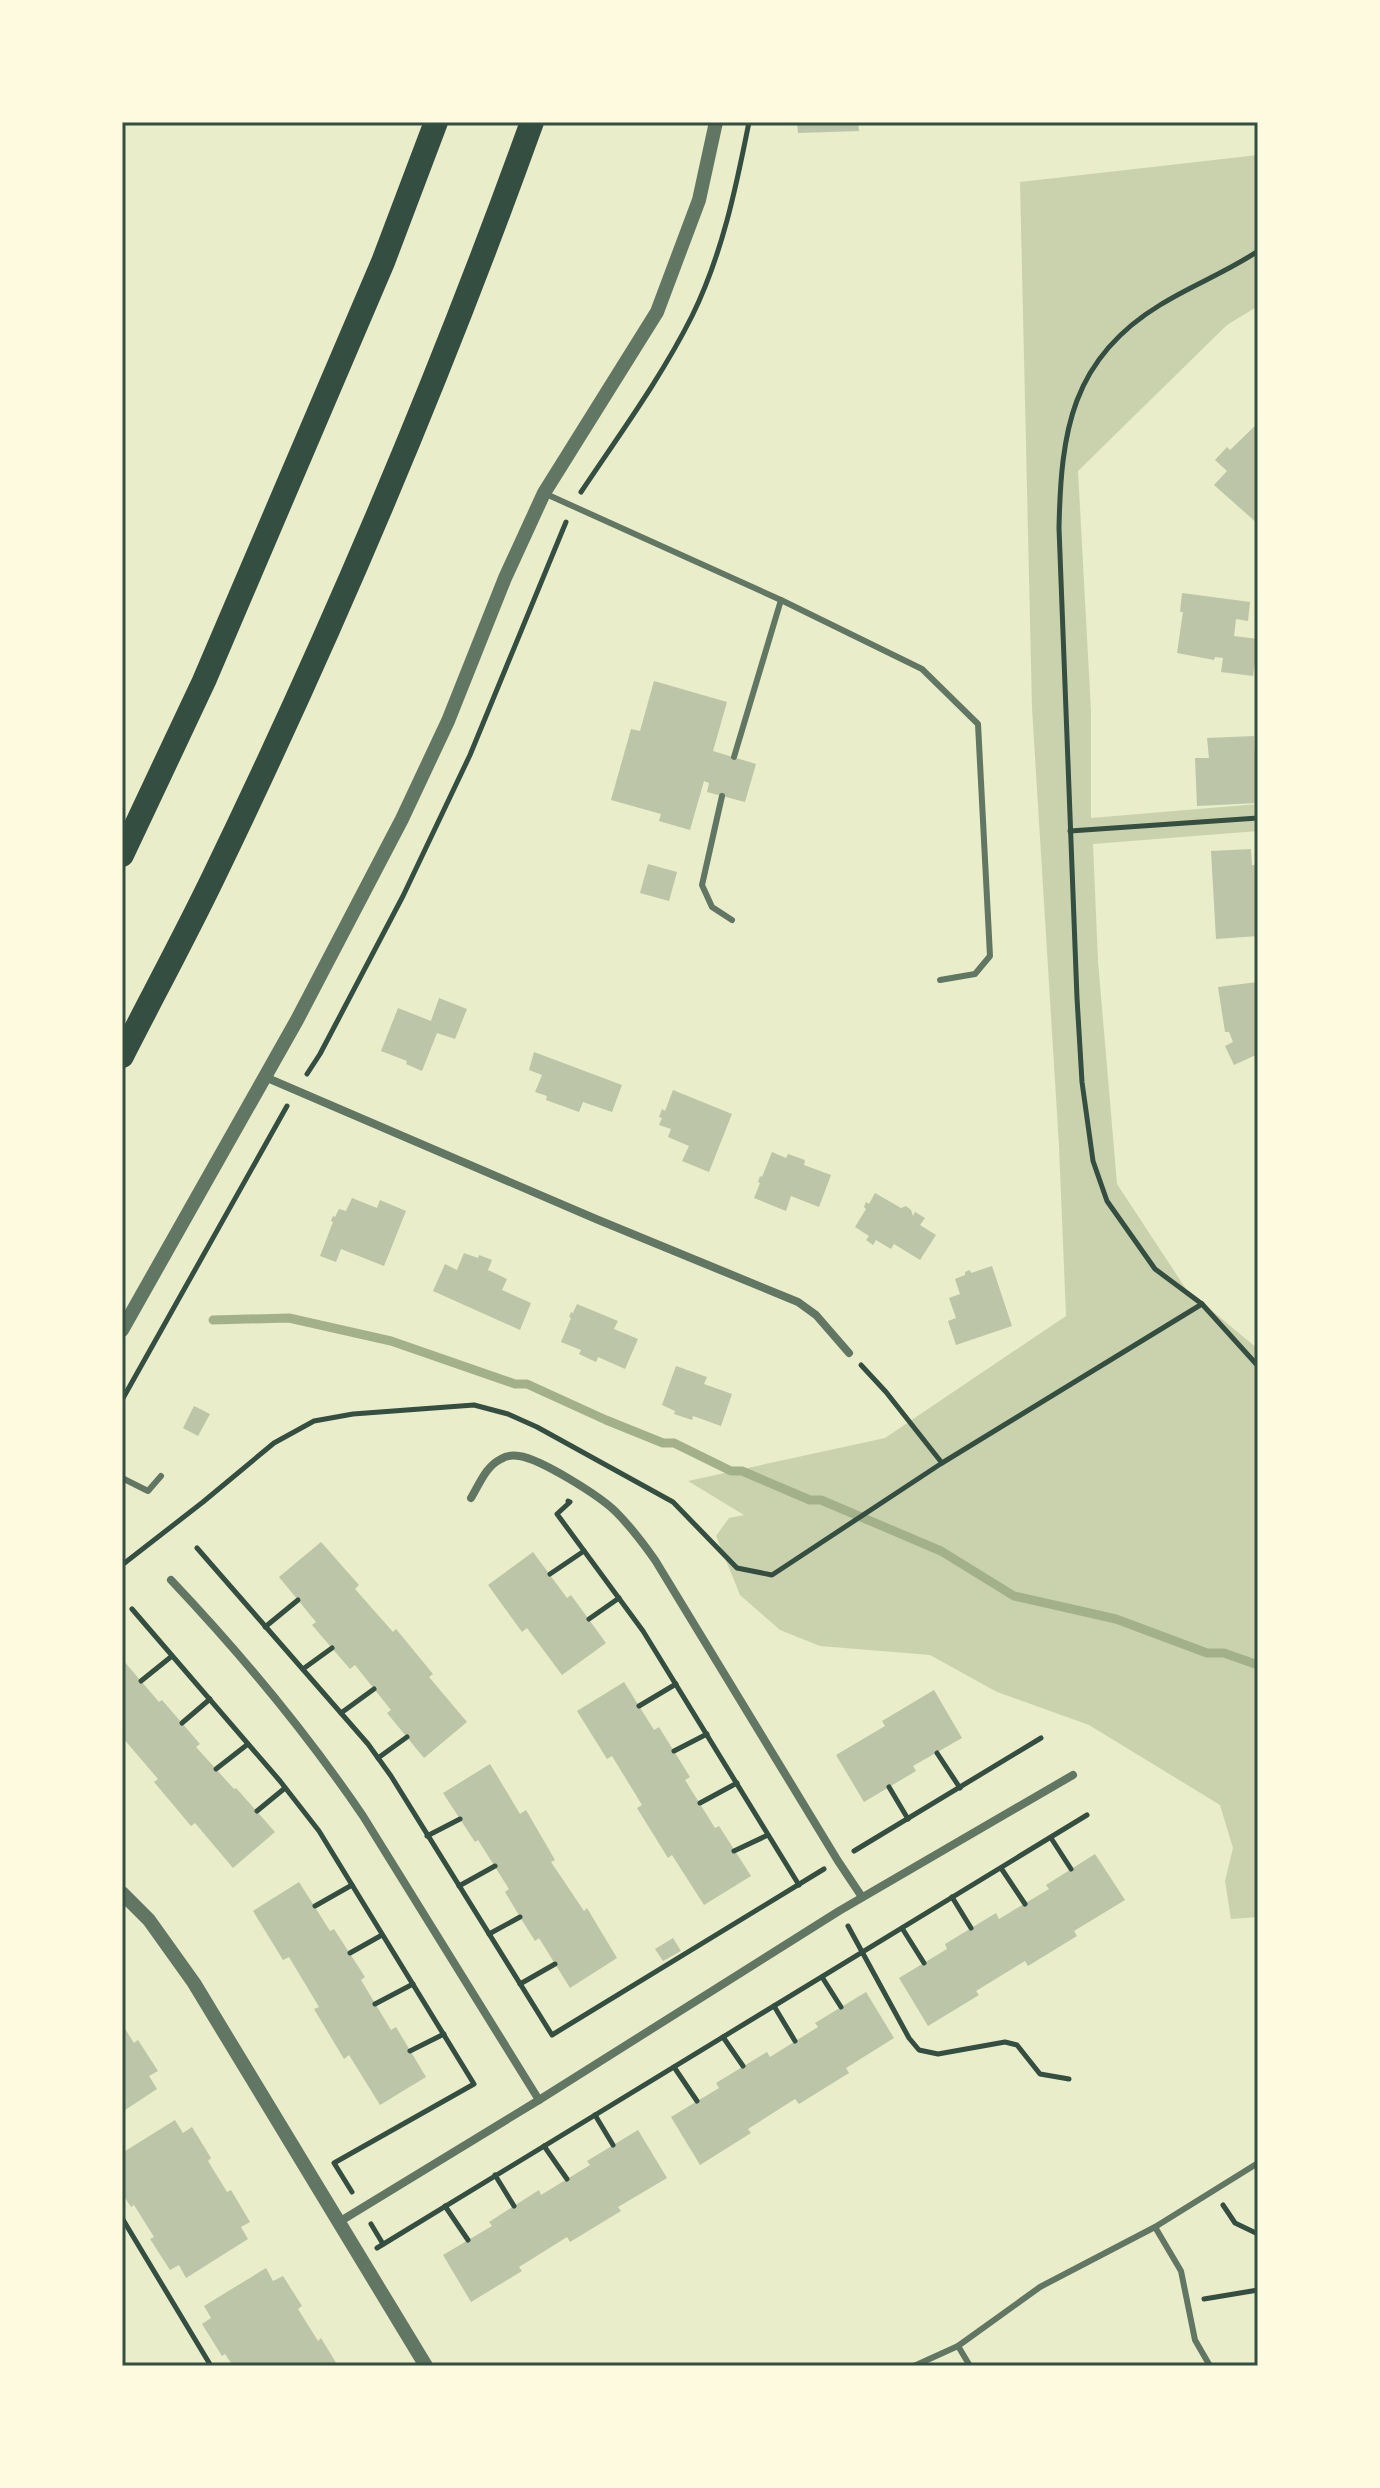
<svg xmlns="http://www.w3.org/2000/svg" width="1380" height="2488" font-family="Bitter,serif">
	<rect width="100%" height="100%" fill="#e9edc9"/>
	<path fill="#cad2ad" d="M1258,155V306L1227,325L1078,471L1091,711V818L1258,804V831L1093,844L1098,961L1117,1184L1186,1289L1258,1349V1917L1231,1919L1225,1881L1233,1848L1220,1805L1089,1725L997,1692L930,1655L820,1646L780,1630L740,1595L716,1536L729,1518L744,1515L688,1481L885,1438L1066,1316L1059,1146L1032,708L1020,182Z"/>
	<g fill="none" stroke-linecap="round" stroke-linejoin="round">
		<path stroke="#a3b18a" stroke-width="9" d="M213,1320L289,1318L391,1341L515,1384H527L606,1420L663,1443H674L731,1471H742L810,1500H821L941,1551L1014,1596L1116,1619L1207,1653H1224L1258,1665"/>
	</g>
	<g fill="#bcc5a7">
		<path d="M797,122H858L859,131L798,133Z"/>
		<path d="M1258,423V524L1214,485L1227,471L1215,460L1227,447L1230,450Z"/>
		<path d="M1182,593L1250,602L1248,621L1236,619L1234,636L1258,639L1253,676L1221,672L1223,658L1215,657L1214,660L1177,653L1183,612H1180Z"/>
		<path d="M654,681L727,702L713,751L756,764L745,802L707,792L709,783L704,781L690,830L659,821L661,814L611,800L631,729L640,731Z"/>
		<path d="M1254,736L1257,803L1197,806L1195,758H1209L1207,738Z"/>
		<path d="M1251,849L1252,865H1258V936L1216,939L1211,851Z"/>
		<path d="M648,864L677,872L669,901L640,893Z"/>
		<path d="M1258,982V1054L1234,1065L1225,1046L1233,1042L1229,1032H1225L1218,987Z"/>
		<path d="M439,998L467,1009L455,1039L437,1033L422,1071L406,1064L407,1061L381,1051L398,1008L431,1021Z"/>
		<path d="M534,1052L622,1085L612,1112L583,1102L579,1112L546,1100L547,1096L535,1092L542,1075L529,1070Z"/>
		<path d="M673,1090L732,1114L709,1172L682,1161L689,1146L668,1137L671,1129L659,1125L662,1118L659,1117L662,1109L665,1111Z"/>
		<path d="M772,1152L786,1158L788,1154L805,1160L804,1165L831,1175L819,1207L791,1196L786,1211L754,1198L760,1183L758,1182L760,1176L762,1177Z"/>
		<path d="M875,1193L901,1208L906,1206L911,1210L913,1216L915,1212L925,1218L920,1225L936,1235L920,1260L894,1244L891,1249L876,1240L873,1245L866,1240L869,1236L855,1227L866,1209L864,1207L866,1202L869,1204Z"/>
		<path d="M352,1198L377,1208L380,1200L406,1211L384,1266L341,1249L336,1262L320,1256L333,1222L331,1221L333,1216L335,1217L339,1209L346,1211Z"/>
		<path d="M464,1253L478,1258L479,1255L492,1260L488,1270L507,1279L502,1290L531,1303L520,1330L433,1291L445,1264L457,1270Z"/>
		<path d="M992,1266L1012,1326L956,1345L948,1321L956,1318L949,1298L960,1294L955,1279L965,1275V1272L970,1270L971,1273Z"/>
		<path d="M577,1304L618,1321L614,1329L638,1339L625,1369L598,1357L596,1362L579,1354L581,1350L561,1342L571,1318L569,1317L571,1312L573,1313Z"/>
		<path d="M676,1366L707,1377L704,1384L732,1394L721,1426L693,1416L692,1420L674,1414L675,1411L662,1405Z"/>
		<path d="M194,1406L210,1414L198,1436L183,1428Z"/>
		<path d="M321,1542L359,1585L355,1589L393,1632L396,1629L433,1674L429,1677L467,1722L424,1758L387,1713L391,1710L355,1665L350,1669L312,1625L316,1622L279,1577Z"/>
		<path d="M533,1552L567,1598L571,1595L606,1643L562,1675L527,1628L522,1632L488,1585Z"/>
		<path d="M122,1659L159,1702L162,1700L200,1744L196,1747L234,1789L236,1788L275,1832L233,1868L195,1823L191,1826L154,1782L158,1779L122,1737Z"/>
		<path d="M624,1682L654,1730L659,1727L690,1777L685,1780L715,1828L719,1826L751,1876L704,1905L672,1855L668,1858L637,1808L642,1805L612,1756L607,1759L577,1711Z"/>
		<path d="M934,1690L962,1738L913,1766L916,1771L864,1802L836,1755L885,1726L882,1721Z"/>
		<path d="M490,1764L520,1814L526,1810L555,1860L551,1862L584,1911L587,1908L617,1958L570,1988L539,1938L535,1941L520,1917L505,1892L509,1889L478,1840L475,1842L443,1793Z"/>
		<path d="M1095,1854L1125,1900L1074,1931L1077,1936L1028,1966L1025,1961L976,1991L979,1995L928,2026L899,1978L947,1949L945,1944L996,1913L999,1919L1049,1889L1046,1885Z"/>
		<path d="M299,1882L330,1931L334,1929L365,1977L361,1980L391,2030L396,2027L426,2077L380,2105L349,2055L344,2059L314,2009L319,2007L289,1957L283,1960L253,1911Z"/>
		<path d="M673,1938L681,1951L663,1961L655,1949Z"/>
		<path d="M866,1992L894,2038L846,2068L849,2073L799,2104L795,2099L748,2129L751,2133L700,2165L671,2117L719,2088L716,2083L767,2052L770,2057L818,2027L815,2023Z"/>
		<path d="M122,2024L134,2043L138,2040L158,2071L149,2076L157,2089L122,2112Z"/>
		<path d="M175,2120L183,2133L192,2127L211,2158L208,2161L227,2192L231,2190L250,2222L241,2227L248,2239L186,2278L179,2265L170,2270L150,2239L154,2237L134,2205L131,2207L122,2193V2153Z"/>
		<path d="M638,2130L667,2178L618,2207L621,2211L570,2242L567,2237L519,2267L522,2271L471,2302L443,2255L492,2226L489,2222L539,2190L541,2195L590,2165L587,2161Z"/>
		<path d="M266,2268L273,2281L283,2276L302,2306L298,2309L318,2341L321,2338L338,2366H233L225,2354L222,2356L202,2324L211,2318L204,2306Z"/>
	</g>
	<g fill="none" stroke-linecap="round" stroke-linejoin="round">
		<g stroke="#344e41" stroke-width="5">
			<path d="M1258,251C1227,272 1192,285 1160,305C1071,359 1061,432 1059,528L1077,998L1082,1082L1093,1161L1107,1201L1155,1269L1202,1304L1258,1366"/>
			<path d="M581,492C619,435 661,378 692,316C722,255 736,188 749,122"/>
			<path d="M1070,831L1258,818"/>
			<path d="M307,1074L320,1054L403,896L470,755L566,522"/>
			<path d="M861,1365L886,1392L942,1463"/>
			<path d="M122,1400L287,1106"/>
			<path d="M568,1501L570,1502L557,1514L643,1631L799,1885"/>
			<path d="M197,1548L368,1744L391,1776L552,2035L824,1869"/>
			<path d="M122,1565L203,1502L274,1443L314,1421L353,1414L474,1405L508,1414L537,1427L673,1502L737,1568L772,1575L942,1463L1202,1304"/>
			<path d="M550,1574L584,1551"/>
			<path d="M132,1609L280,1781L319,1831L474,2084L334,2163L352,2192"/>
			<path d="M589,1619L619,1598"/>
			<path d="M265,1627L298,1600"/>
			<path d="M303,1669L332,1648"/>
			<path d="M141,1681L172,1656"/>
			<path d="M639,1706L676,1684"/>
			<path d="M341,1713L374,1689"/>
			<path d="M182,1723L210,1699"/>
			<path d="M674,1751L707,1734"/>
			<path d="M937,1753L960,1788"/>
			<path d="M378,1758L407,1737"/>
			<path d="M216,1769L248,1744"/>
			<path d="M889,1787L908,1819"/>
			<path d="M700,1803L737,1783"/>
			<path d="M257,1811L285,1788"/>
			<path d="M427,1836L460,1819"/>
			<path d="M1051,1838L1071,1869"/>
			<path d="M734,1851L768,1835"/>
			<path d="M854,1851L1041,1738"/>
			<path d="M1001,1868L1025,1904"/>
			<path d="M459,1886L495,1866"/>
			<path d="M952,1897L971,1928"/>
			<path d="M315,1906L352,1885"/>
			<path d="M848,1926L909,2038L919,2050L938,2054L1005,2042L1017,2045L1040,2074L1069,2079"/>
			<path d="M902,1928L924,1963"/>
			<path d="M489,1934L520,1917"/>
			<path d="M350,1953L382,1935"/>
			<path d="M822,1977L841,2007"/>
			<path d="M520,1984L555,1964"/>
			<path d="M375,2004L413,1984"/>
			<path d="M774,2006L795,2041"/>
			<path d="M723,2037L743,2066"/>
			<path d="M410,2051L444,2034"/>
			<path d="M674,2067L697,2101"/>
			<path d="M595,2115L613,2145"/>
			<path d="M544,2146L567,2179"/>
			<path d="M495,2175L514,2206"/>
			<path d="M1223,2205L1235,2223L1258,2234"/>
			<path d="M445,2206L468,2240"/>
			<path d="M122,2218L211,2366"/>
			<path d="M371,2224L383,2244"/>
			<path d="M377,2248L1087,1815"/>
			<path d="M1204,2299L1258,2290"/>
		</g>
		<g stroke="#617663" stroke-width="6">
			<path d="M546,494L781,600L922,669L978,724L990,956L975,974L940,980"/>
			<path d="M734,757L781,600"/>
			<path d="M722,796L702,885L712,907L732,920"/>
			<path d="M122,1478L148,1491L161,1476"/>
			<path d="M1155,2227L1181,2271L1195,2340L1210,2366"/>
			<path d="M958,2346L970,2366"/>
			<path d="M914,2366L958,2346L1040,2287L1155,2227L1258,2163"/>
		</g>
		<g stroke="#617663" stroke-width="8">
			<path d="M265,1077L596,1219L798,1302L816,1315L849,1353"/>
			<path d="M471,1498C479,1485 486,1466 501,1459C506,1456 513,1455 519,1456C541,1459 600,1496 616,1512C631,1527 643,1543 655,1560L838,1861L862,1897"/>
			<path d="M171,1580C241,1654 306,1732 363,1816L539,2100"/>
			<path d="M339,2222L539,2100L839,1911L1073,1775"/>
		</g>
		<g stroke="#617663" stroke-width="14">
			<path d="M122,1330L297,1020L402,819L448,721L505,578L544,493L657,312L699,200L716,122"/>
			<path d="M122,1893L149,1920L194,1983L426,2366"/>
		</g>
		<g stroke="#344e41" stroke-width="24">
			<path d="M122,855L204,681L383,262L436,122"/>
			<path d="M122,1056C152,997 184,938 213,878C332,632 439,380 532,122"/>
		</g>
	</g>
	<rect width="1380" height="2488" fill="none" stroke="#fefae0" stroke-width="248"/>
	<rect x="124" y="124" width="1132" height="2240" fill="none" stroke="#344e41" stroke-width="3"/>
</svg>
